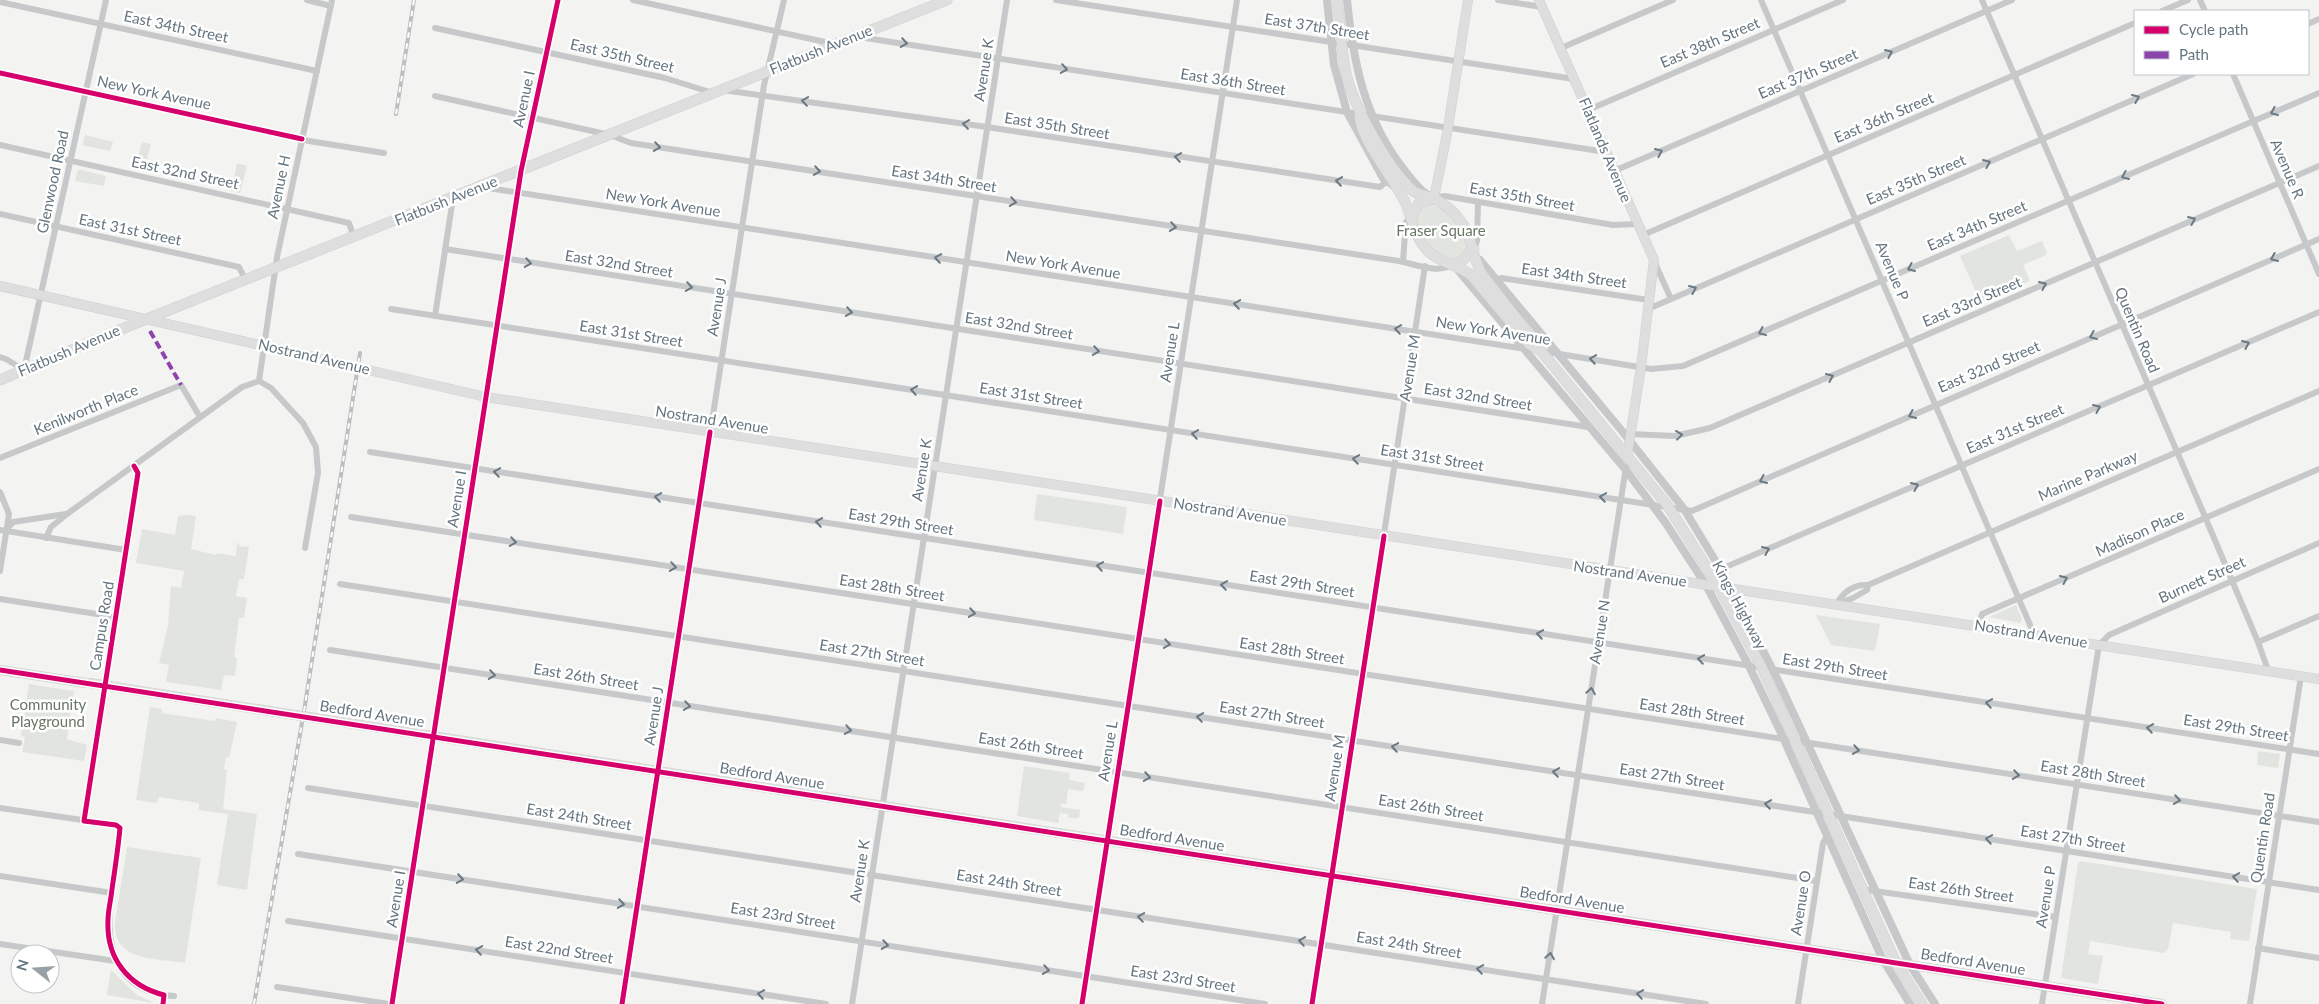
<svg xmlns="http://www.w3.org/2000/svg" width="2319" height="1004" font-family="Lato,sans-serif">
	<rect width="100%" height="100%" fill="#f3f3f1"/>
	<g fill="#e2e5df">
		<path d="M85,135L113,142L110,151L82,145Z"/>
		<path d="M142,142L151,144L144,171L135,169Z"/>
		<path d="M237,163L247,166L240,193L231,191Z"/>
		<path d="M78,169L106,176L104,186L75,181Z"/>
		<path d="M1426,204C1447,206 1473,232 1466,255C1463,256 1458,259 1455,260C1439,262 1416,233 1416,219C1416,215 1418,211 1420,207Z"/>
		<path d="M2009,235L2017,251L2042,241L2047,253L2046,255L2023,265L2030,281L1981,303L1960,256Z"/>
		<path d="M1037,494L1127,507L1123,534L1034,520Z"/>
		<path d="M186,515L196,516L191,549L216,555L217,553L236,556L237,542L240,546L249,547L244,579H239L236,596L247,598L244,618H239L234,657L237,658L235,676L224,675L221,690L166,682L169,665L159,663L168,626L171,586L181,588L184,571L136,563L142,529L175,535L178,516Z"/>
		<path d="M2016,605L2022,619L2020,623L1989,617Z"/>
		<path d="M1816,615L1880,624L1875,651L1831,645Z"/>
		<path d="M29,684L74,691L67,739L87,745L84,761L22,752L25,737L21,736Z"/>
		<path d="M150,707L162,709V713L215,721L216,718L237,722L229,758L226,757L224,769L227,770L223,809L257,814L247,890L217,885L228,814L199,810V803L159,797L157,803L136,800Z"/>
		<path d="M2258,751L2280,754L2278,768L2257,765Z"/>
		<path d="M1024,766L1070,773L1069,780L1085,783L1083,791L1068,789L1066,804H1061V807L1080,810L1079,818H1068V814L1060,813L1058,823L1017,816Z"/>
		<path d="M127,847L201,858L185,963C157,958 113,962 115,923Z"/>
		<path d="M2081,861L2257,889L2249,941L2230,939L2231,932L2173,923L2168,949L2164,953L2090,941L2088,954L2103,956L2098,984L2061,978L2078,863Z"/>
		<path d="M111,970L137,995L154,1003L107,995Z"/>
	</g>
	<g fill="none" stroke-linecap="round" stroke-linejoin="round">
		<g stroke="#d0d0d0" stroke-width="10">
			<g id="secondary">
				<path d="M1539,0L1654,260L1641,367L1627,457"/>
				<path d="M1434,198L1447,134L1468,0"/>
				<path d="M0,286L344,364"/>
				<path d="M364,369L486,397L2319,679"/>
				<path d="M0,670L85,683"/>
				<path d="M90,683L288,714"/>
				<path d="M316,718L2162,1004"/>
			</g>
		</g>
		<g stroke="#d0d1d1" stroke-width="11">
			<g id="primary">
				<path d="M1337,0C1340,22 1341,46 1345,68C1350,101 1387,167 1412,190C1418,195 1425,195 1432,198C1441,201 1453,211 1459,219C1473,235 1471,256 1482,274L1540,349"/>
				<path d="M1360,114C1357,135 1396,181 1405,202C1413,219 1414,237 1428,251C1440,263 1458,265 1471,275L1529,344L1541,351L1668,506L1719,587L1762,668L1896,963L1922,1004"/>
				<path d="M1411,217L1419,203L1433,199"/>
				<path d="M1452,265L1461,262L1474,249"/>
				<path d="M0,380L129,326L947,0"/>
			</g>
		</g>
		<g stroke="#c7c8c9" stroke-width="6">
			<path d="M307,0L331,6"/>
			<path d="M633,0L834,44"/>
			<path d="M1056,0L1574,79"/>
			<path d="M1498,0L1542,7"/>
			<path d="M1761,0L2034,634"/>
			<path d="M1982,0L2203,512L2258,642L2268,670"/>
			<path d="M2200,0L2205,11"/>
			<path d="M0,2L317,71"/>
			<path d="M2162,11L2188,0"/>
			<path d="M2308,24L2319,19"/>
			<path d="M435,28L665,78L713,93"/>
			<path d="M859,37L1606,152"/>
			<path d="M1561,48L1673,0"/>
			<path d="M0,73L309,141L384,153"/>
			<path d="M2233,74L2319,274"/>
			<path d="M723,90L980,126L1380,187L1386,182"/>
			<path d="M435,96L610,135L631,143L1399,261C1415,264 1437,274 1452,265"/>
			<path d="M1588,110L1843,0"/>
			<path d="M0,145L349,223L354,238"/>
			<path d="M1614,171L2012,0"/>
			<path d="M482,187L1526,349"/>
			<path d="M1434,198L1445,196L1613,225L1637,224"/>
			<path d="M0,214L239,267L246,281"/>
			<path d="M1643,235L2135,23"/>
			<path d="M445,249L1588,427"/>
			<path d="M1474,249L1477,241L1478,203"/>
			<path d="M1403,261L1406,222L1411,217"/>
			<path d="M1654,261L1671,299"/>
			<path d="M1495,280L1501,278L1649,300"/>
			<path d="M391,309L1692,511L2319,239"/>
			<path d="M1648,309L2193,74"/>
			<path d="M435,316L453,198"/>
			<path d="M1541,351L1651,369L1683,366L2319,93"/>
			<path d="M0,357L6,359L24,370L106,0"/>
			<path d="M259,381L277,257L332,0"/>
			<path d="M1630,434L1675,436L1710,428L2319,166"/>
			<path d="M370,452L2319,754"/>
			<path d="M0,458L181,385L200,417"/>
			<path d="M0,492L9,514L0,571"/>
			<path d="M351,517L2319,822"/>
			<path d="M7,529L13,522L66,514"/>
			<path d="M0,530L126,550"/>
			<path d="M46,538L51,527L67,514L242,387L259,381L271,388L303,423L316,447L318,473L305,548"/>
			<path d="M1721,569L2319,312"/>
			<path d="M340,584L2319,890"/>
			<path d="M0,599L116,617"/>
			<path d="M1837,604C1843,592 1854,584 1868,585L2319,391"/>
			<path d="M1837,604L1853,598L1867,590L1868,585"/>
			<path d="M1979,626L1982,614L2319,469"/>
			<path d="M2258,642L2319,616"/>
			<path d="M330,650L1817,881"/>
			<path d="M0,740L19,743"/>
			<path d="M308,788L1706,1004"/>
			<path d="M0,808L116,825L120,828C113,887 82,990 174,996"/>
			<path d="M84,821L138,473L134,466"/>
			<path d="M298,854L1265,1004"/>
			<path d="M0,876L112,893"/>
			<path d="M1861,889L2055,917"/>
			<path d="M288,921L826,1004"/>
			<path d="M0,944L115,961"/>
			<path d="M2258,948L2319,958"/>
			<path d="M277,987L389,1004"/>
			<path d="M163,1004L164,995"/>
			<path d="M392,1004L521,171L558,0"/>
			<path d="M622,1004L764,85L784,0"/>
			<path d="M852,1004L1007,0"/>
			<path d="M1082,1004L1237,0"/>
			<path d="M1312,1004L1425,266"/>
			<path d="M1542,1004L1626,467"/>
			<path d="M1798,1004L1823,843L1827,836"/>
			<path d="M2042,1004L2099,645L2109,635L2319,543"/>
			<path d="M2250,1004L2301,676"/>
		</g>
		<g stroke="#c7c8c9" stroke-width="8">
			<path d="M1327,0L1334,65L1347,112L1383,178L1398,189"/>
			<path d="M1347,0C1353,60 1364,118 1402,167C1410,177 1417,188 1428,195"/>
			<path d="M1480,260L1622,431L1684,509L1724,575L1777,678L1910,965L1935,1004"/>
			<path d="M1457,269L1625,469L1665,522L1706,585L1749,666L1781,733L1883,960L1910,1004"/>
		</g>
		<use href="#secondary" stroke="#dddedd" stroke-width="9"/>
		<use href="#primary" stroke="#dddedd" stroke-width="10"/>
		<g stroke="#bdbebf" stroke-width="4">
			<g id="rail">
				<path d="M396,114L414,0"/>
				<path d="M254,1004L305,705L360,353"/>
			</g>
		</g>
		<use href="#rail" stroke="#fff" stroke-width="2" stroke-dasharray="5.5" stroke-linecap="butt"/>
		<g stroke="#d0d0d0" stroke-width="10" stroke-linecap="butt">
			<g id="secondary-bridge">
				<path d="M344,364L364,369"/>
				<path d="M288,714L316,718"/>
			</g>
		</g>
		<use href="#secondary-bridge" stroke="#dddedd" stroke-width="9"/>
		<path stroke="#8e44ad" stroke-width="4" stroke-dasharray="8 4" stroke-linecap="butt" d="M150,331L181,385"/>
		<g stroke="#fff" stroke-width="8">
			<g id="cycleway">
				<path d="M0,73L302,139"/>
				<path d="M134,466L138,473L84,821L116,825L120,828C118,849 115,869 112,889C111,900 108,910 108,920C106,958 128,986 164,995L163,1004"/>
				<path d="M0,670L2162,1004"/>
				<path d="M392,1004L521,171L558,0"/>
				<path d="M622,1004L710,432"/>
				<path d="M1082,1004L1160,501"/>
				<path d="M1312,1004L1384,536"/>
			</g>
		</g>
		<use href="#cycleway" stroke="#d6006c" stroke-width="5"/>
	</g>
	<defs><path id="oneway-chevron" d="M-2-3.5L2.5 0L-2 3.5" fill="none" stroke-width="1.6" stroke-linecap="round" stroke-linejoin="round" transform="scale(1.25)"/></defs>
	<g stroke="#6a7983">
		<use href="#oneway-chevron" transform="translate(904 43) rotate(9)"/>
		<use href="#oneway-chevron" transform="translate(1889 53) rotate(-23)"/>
		<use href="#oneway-chevron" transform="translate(1064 69) rotate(9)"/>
		<use href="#oneway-chevron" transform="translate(2136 98) rotate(-23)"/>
		<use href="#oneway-chevron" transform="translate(805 101) rotate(-172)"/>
		<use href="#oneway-chevron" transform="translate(2274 112) rotate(157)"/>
		<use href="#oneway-chevron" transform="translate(966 124) rotate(-172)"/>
		<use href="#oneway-chevron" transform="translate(657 147) rotate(9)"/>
		<use href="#oneway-chevron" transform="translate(1659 152) rotate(-23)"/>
		<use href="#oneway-chevron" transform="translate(1178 157) rotate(-171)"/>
		<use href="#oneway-chevron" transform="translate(1987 163) rotate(-23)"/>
		<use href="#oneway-chevron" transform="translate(817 171) rotate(9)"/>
		<use href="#oneway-chevron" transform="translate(2125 176) rotate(157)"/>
		<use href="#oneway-chevron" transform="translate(1339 181) rotate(-172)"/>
		<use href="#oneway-chevron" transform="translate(1013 202) rotate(9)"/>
		<use href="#oneway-chevron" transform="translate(2192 220) rotate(-23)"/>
		<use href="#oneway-chevron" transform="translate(1173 227) rotate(9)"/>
		<use href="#oneway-chevron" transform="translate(938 258) rotate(-171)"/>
		<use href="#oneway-chevron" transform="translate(2274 258) rotate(157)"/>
		<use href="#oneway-chevron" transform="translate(528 263) rotate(9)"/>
		<use href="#oneway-chevron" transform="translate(1911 268) rotate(157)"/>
		<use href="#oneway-chevron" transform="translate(2043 285) rotate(-23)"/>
		<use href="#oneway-chevron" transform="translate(689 287) rotate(9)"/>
		<use href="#oneway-chevron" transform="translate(1693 289) rotate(-23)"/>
		<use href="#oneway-chevron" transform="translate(1237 304) rotate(-171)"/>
		<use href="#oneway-chevron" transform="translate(849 312) rotate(9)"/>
		<use href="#oneway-chevron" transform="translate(1398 329) rotate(-171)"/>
		<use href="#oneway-chevron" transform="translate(1762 332) rotate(156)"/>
		<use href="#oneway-chevron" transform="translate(2093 336) rotate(157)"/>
		<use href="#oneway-chevron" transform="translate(2246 344) rotate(-23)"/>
		<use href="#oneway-chevron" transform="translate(1096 351) rotate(9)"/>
		<use href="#oneway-chevron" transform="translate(1593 359) rotate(-171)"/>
		<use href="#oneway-chevron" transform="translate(1830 377) rotate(-23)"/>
		<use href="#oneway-chevron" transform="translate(914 390) rotate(-171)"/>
		<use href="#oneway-chevron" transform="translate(2097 408) rotate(-23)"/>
		<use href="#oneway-chevron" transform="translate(1912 415) rotate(156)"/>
		<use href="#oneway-chevron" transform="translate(1195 434) rotate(-171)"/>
		<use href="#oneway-chevron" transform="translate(1679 435) rotate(-7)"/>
		<use href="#oneway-chevron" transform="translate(1356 459) rotate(-171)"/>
		<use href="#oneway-chevron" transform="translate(497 472) rotate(-171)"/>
		<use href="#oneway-chevron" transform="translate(1763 480) rotate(156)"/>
		<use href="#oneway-chevron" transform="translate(1915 486) rotate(-23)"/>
		<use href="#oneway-chevron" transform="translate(658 497) rotate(-171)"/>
		<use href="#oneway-chevron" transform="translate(1603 497) rotate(-171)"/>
		<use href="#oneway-chevron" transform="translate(819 522) rotate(-171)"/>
		<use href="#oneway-chevron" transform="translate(513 542) rotate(9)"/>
		<use href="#oneway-chevron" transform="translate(1766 550) rotate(-23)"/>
		<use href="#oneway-chevron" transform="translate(1100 566) rotate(-171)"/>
		<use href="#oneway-chevron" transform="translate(673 567) rotate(9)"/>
		<use href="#oneway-chevron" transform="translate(2064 579) rotate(-24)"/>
		<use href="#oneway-chevron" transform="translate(1224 585) rotate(-171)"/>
		<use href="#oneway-chevron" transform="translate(972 613) rotate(9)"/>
		<use href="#oneway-chevron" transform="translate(1540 634) rotate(-171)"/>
		<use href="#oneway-chevron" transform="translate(1167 644) rotate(9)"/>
		<use href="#oneway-chevron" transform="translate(1701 659) rotate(-171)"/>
		<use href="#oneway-chevron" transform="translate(492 675) rotate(9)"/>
		<use href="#oneway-chevron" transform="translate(1591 691) rotate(-81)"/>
		<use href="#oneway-chevron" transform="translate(1989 703) rotate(-171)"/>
		<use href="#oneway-chevron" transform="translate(687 706) rotate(9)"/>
		<use href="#oneway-chevron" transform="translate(1200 717) rotate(-171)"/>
		<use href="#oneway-chevron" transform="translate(2150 728) rotate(-171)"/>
		<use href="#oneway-chevron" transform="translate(848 730) rotate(9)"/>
		<use href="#oneway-chevron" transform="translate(1395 747) rotate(-171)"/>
		<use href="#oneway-chevron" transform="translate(1856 750) rotate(9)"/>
		<use href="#oneway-chevron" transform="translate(1556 772) rotate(-171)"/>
		<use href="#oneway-chevron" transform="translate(2016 775) rotate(9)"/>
		<use href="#oneway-chevron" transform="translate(1147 777) rotate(9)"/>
		<use href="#oneway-chevron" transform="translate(2177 800) rotate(9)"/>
		<use href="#oneway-chevron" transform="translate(1768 804) rotate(-171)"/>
		<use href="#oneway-chevron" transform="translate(1989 839) rotate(-171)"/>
		<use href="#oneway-chevron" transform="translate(2236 877) rotate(-171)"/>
		<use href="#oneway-chevron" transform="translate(460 879) rotate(9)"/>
		<use href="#oneway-chevron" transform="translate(621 904) rotate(9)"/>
		<use href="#oneway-chevron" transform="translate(1141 917) rotate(-171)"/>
		<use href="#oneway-chevron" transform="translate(1302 941) rotate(-171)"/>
		<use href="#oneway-chevron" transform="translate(885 945) rotate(9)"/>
		<use href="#oneway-chevron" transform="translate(479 950) rotate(-171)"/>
		<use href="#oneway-chevron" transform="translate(1550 956) rotate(-81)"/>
		<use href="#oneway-chevron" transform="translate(1480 969) rotate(-171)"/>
		<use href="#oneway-chevron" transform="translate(1046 970) rotate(9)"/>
		<use href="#oneway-chevron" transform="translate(761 994) rotate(-171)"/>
		<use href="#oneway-chevron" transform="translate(1640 994) rotate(-171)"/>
	</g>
	<g text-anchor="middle" stroke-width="5" stroke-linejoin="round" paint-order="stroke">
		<g font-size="15" fill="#65757f" stroke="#fff">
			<text transform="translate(176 27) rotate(12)" y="5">East 34th Street</text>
			<text transform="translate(1317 27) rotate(9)" y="5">East 37th Street</text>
			<text transform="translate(1710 43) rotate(-23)" y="5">East 38th Street</text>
			<text transform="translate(821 50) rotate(-22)" y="5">Flatbush Avenue</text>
			<text transform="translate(622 56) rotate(13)" y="5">East 35th Street</text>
			<text transform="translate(984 70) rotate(-81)" y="5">Avenue K</text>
			<text transform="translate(1808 74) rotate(-23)" y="5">East 37th Street</text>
			<text transform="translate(1233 82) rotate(9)" y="5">East 36th Street</text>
			<text transform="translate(154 93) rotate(12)" y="5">New York Avenue</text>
			<text transform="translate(524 99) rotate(-78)" y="5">Avenue I</text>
			<text transform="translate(1884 118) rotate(-23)" y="5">East 36th Street</text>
			<text transform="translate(1057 126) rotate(9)" y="5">East 35th Street</text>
			<text transform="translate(1605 150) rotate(67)" y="5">Flatlands Avenue</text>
			<text transform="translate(2287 169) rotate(67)" y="5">Avenue R</text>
			<text transform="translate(185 173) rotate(12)" y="5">East 32nd Street</text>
			<text transform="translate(944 179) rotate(9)" y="5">East 34th Street</text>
			<text transform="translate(1916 180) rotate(-23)" y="5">East 35th Street</text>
			<text transform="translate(53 182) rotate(-78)" y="5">Glenwood Road</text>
			<text transform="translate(279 187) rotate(-78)" y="5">Avenue H</text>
			<text transform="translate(1522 197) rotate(10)" y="5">East 35th Street</text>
			<text transform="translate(446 201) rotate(-22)" y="5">Flatbush Avenue</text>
			<text transform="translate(663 203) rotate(9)" y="5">New York Avenue</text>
			<text transform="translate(1977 226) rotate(-23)" y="5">East 34th Street</text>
			<text transform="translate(130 230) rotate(12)" y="5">East 31st Street</text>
			<text transform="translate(619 264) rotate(9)" y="5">East 32nd Street</text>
			<text transform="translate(1063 265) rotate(9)" y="5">New York Avenue</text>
			<text transform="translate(1892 271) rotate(67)" y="5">Avenue P</text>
			<text transform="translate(1574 276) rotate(8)" y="5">East 34th Street</text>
			<text transform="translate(1972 302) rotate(-23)" y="5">East 33rd Street</text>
			<text transform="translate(717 307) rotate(-81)" y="5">Avenue J</text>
			<text transform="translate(1019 326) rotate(9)" y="5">East 32nd Street</text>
			<text transform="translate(2137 330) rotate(67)" y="5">Quentin Road</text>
			<text transform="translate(1493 331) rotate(9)" y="5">New York Avenue</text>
			<text transform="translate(631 334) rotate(9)" y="5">East 31st Street</text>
			<text transform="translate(69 351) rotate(-23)" y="5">Flatbush Avenue</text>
			<text transform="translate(1170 352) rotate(-81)" y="5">Avenue L</text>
			<text transform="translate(314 357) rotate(13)" y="5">Nostrand Avenue</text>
			<text transform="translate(1989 367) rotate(-23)" y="5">East 32nd Street</text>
			<text transform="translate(1410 368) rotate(-81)" y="5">Avenue M</text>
			<text transform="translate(1031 396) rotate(9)" y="5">East 31st Street</text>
			<text transform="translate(1478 397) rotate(9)" y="5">East 32nd Street</text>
			<text transform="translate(86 410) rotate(-22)" y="5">Kenilworth Place</text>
			<text transform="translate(712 420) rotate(9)" y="5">Nostrand Avenue</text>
			<text transform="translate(2015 429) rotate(-23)" y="5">East 31st Street</text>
			<text transform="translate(1432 458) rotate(9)" y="5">East 31st Street</text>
			<text transform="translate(922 470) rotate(-81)" y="5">Avenue K</text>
			<text transform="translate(2088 476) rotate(-23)" y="5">Marine Parkway</text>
			<text transform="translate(457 499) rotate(-81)" y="5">Avenue I</text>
			<text transform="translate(1230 512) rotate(9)" y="5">Nostrand Avenue</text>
			<text transform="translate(901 522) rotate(9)" y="5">East 29th Street</text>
			<text transform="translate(2140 533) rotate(-24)" y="5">Madison Place</text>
			<text transform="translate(1630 574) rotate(8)" y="5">Nostrand Avenue</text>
			<text transform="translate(2202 580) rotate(-24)" y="5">Burnett Street</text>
			<text transform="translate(1302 584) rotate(9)" y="5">East 29th Street</text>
			<text transform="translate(892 588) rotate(9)" y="5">East 28th Street</text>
			<text transform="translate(1739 605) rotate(62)" y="5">Kings Highway</text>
			<text transform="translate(102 626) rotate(-81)" y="5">Campus Road</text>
			<text transform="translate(1600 632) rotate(-81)" y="5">Avenue N</text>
			<text transform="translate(2031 634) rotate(9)" y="5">Nostrand Avenue</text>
			<text transform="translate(1292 651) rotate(9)" y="5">East 28th Street</text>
			<text transform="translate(872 653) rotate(9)" y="5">East 27th Street</text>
			<text transform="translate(1835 667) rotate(9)" y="5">East 29th Street</text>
			<text transform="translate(586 677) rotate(9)" y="5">East 26th Street</text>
			<text transform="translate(1692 712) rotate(9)" y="5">East 28th Street</text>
			<text transform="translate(372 714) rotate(9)" y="5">Bedford Avenue</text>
			<text transform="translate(1272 715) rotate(9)" y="5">East 27th Street</text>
			<text transform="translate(654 716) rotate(-81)" y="5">Avenue J</text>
			<text transform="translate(2236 728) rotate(9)" y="5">East 29th Street</text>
			<text transform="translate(1031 746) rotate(9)" y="5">East 26th Street</text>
			<text transform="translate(1108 751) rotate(-81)" y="5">Avenue L</text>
			<text transform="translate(1335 768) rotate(-81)" y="5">Avenue M</text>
			<text transform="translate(2093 774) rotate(9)" y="5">East 28th Street</text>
			<text transform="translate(772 776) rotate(9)" y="5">Bedford Avenue</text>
			<text transform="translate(1672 777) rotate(9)" y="5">East 27th Street</text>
			<text transform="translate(1431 808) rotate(9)" y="5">East 26th Street</text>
			<text transform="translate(579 817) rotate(9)" y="5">East 24th Street</text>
			<text transform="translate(1172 838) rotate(9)" y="5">Bedford Avenue</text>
			<text transform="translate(2263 838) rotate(-81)" y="5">Quentin Road</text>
			<text transform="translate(2073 839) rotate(9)" y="5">East 27th Street</text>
			<text transform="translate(860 871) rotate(-81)" y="5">Avenue K</text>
			<text transform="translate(1009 883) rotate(9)" y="5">East 24th Street</text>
			<text transform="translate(1961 890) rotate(8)" y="5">East 26th Street</text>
			<text transform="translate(2046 897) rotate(-81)" y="5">Avenue P</text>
			<text transform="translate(396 899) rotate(-81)" y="5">Avenue I</text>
			<text transform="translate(1572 900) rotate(9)" y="5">Bedford Avenue</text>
			<text transform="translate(1801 903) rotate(-81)" y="5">Avenue O</text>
			<text transform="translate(783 916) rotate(9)" y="5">East 23rd Street</text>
			<text transform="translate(1409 945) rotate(9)" y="5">East 24th Street</text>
			<text transform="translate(559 950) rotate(9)" y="5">East 22nd Street</text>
			<text transform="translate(1973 962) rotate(9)" y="5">Bedford Avenue</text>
			<text transform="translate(1183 979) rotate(9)" y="5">East 23rd Street</text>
		</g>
		<g font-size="15" fill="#687763" stroke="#fff">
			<text x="1441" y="236">Fraser Square</text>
			<text x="48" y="710">Community<tspan x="48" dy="17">Playground</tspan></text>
		</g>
	</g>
	<rect x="2134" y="10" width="175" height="65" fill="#ffffff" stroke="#c1c8cc"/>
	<rect x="2144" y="26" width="25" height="8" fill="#d6006c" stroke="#c1c8cc"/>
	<text x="2179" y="35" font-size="15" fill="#65757f">Cycle path</text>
	<rect x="2144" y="51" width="25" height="8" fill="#8e44ad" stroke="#c1c8cc"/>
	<text x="2179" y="60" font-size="15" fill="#65757f">Path</text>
	<g transform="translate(35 969) rotate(287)"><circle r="24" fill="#ffffff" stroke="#c1c8cc"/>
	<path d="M0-4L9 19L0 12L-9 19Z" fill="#97a1a7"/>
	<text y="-8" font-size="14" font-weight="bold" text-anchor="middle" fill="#65757f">N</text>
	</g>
</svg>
